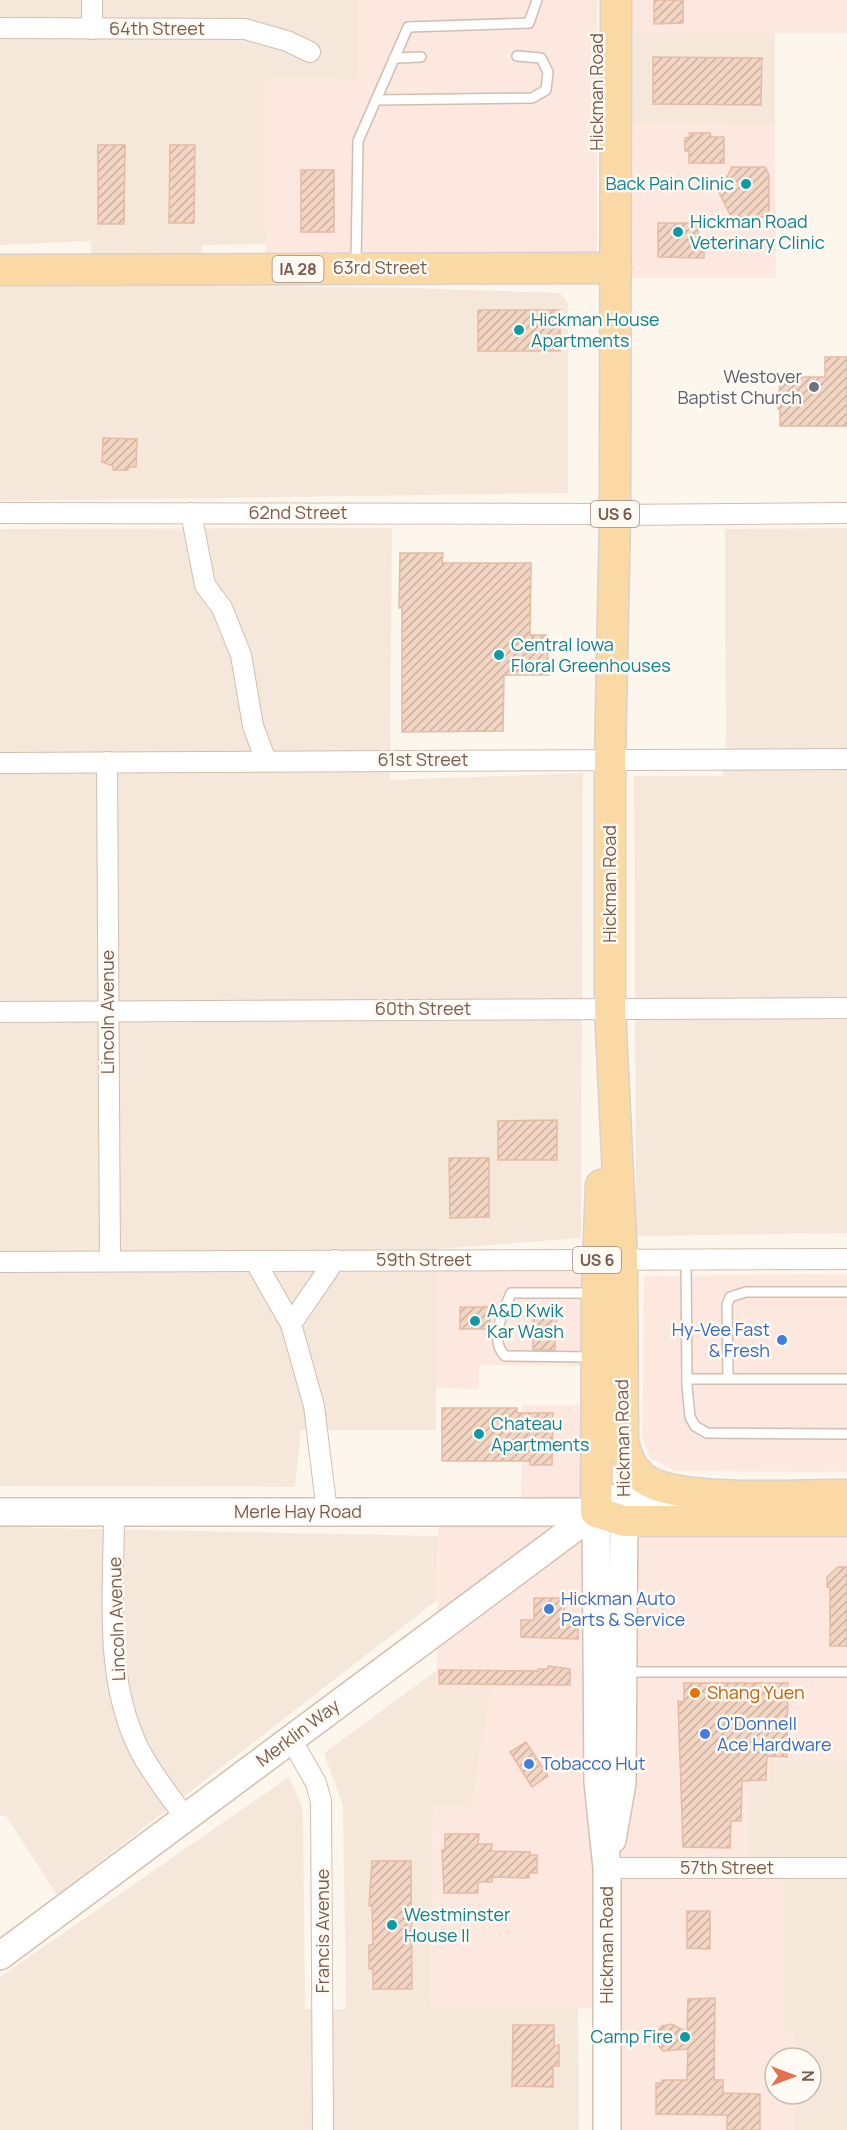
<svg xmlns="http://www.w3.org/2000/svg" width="847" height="2130" font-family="Manrope,sans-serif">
	<defs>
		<pattern id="building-hatch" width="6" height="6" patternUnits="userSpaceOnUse" patternTransform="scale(1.5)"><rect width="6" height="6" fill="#f3d5c3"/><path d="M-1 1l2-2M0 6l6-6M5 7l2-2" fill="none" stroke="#cab0a1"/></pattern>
	</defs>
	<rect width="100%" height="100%" fill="#fdf6ec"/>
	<g fill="#f5e8da">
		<path d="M0,0H357V79L265,78L266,244L202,245V270H91V241L0,245Z"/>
		<path d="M630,33H775V125L631,124Z"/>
		<path d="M0,283L409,288L560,293L568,303V493L0,501Z"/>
		<path d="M392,528L390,780L583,773L581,1238L437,1249L436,1430H301L295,1487L0,1486V529Z"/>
		<path d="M847,528V1233L636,1236L634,776H723L726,738L725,529Z"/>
		<path d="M0,1527L438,1536L437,1600L57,1895L6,1816H0Z"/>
		<path d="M436,1671L437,1689H492L475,1781L473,1807L433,1806L431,2008H578L579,2130H0V1977L289,1777L303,1809L305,2009H346L343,1806L324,1753Z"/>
		<path d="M769,1760L847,1761V2130H795V2094H811V2058H795V2032H783V1868H750V1784Z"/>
	</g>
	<g fill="#fde8e0">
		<path d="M357,0H597V268L266,269L265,78L357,79Z"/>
		<path d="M616,0H847V33H630L631,124L775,125L776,278H616Z"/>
		<path d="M436,1260H597V1366L479,1365V1389L436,1388Z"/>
		<path d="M847,1274V1472L676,1471L650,1458L642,1436L644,1276Z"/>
		<path d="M522,1405H597V1659L624,1521H847V1761L769,1760V1784H750V1867L783,1868V2031L795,2032V2058H775V2094H795V2130H607V2008H431L433,1806L473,1807L475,1781L492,1689H436L439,1512H521Z"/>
	</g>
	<g fill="url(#building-hatch)" stroke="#e6bba3" stroke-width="1.5">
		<path d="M654,0H683V23L654,24Z"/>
		<path d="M653,57L762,58L761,105L653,104Z"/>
		<path d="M689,133H710L711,137H724V163H689V151H685V138L690,137Z"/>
		<path d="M98,145H125L124,224H98Z"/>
		<path d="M170,145H195L194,223H169Z"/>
		<path d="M732,167H765L769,175V210L766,217H731L719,192Z"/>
		<rect x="301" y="170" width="33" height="62"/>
		<path d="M658,223H698V245H704V258L658,257Z"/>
		<rect x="478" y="310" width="82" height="41"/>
		<path d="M825,357H847V426H780V409H778L780,381H789V377H825Z"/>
		<path d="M103,438L137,439L136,467H128V470H113V466L102,462Z"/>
		<path d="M400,553H443L442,563H531L530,635H546L549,675H504L503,731L402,732V608H399Z"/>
		<path d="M557,1120V1160H498V1121Z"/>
		<path d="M449,1158H489V1217L450,1218Z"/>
		<rect x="460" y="1307" width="30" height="22"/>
		<path d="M533,1316H556L555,1350H533Z"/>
		<path d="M442,1408H517V1413H553L552,1465H530V1461H442Z"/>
		<path d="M838,1567H847V1646H830V1587H827V1577Z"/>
		<path d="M534,1598H564L565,1620H578V1639L521,1637V1620H534Z"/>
		<path d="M548,1666L570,1669V1685L439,1684V1670L538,1671V1669H548Z"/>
		<path d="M684,1683H788L787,1757L767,1756L766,1780L742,1781L741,1821H731L730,1848L683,1847L678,1701L684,1702Z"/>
		<path d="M526,1742L548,1776L532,1787L510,1752Z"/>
		<path d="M445,1834H479L478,1844H492L491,1851L530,1852V1855H537V1873H529V1878L492,1877V1882H478V1893H444L442,1850H445Z"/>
		<path d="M372,1861H411L412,1989H373V1969H369V1945H373L372,1906H369Z"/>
		<path d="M687,1911H710V1949L687,1948Z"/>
		<path d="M715,1998L714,2080H723V2093L760,2094V2130H727V2115L656,2114V2083H662V2080H687L688,2049L663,2051L656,2043V2033L662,2026L672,2024L687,2032L688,1999Z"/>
		<path d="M513,2025H554V2046L559,2045V2066H553V2087L512,2086Z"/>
	</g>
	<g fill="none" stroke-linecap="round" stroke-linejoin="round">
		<g stroke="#d1beb0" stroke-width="12">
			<g id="lane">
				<path d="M394,58L421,57"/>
				<path d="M376,100L532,98L546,90L548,72L541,58L517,56"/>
				<path d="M356,264L358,141L408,27L529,23L537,0"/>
				<path d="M686,1259L687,1386L690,1417L695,1426L707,1433L847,1434"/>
				<path d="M594,1357L505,1356C488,1339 504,1311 511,1293H595"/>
				<path d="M728,1378L727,1305L730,1297L746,1292H847"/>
				<path d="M687,1379H847"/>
				<path d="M626,1672H847"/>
			</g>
		</g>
		<g stroke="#d1beb0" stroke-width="22">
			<g id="street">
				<path d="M92,0V29"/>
				<path d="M0,28L245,29L287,41L310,52"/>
				<path d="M0,513L597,514"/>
				<path d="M191,513L205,585L222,608L241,655L253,726L266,761"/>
				<path d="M615,515L847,513"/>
				<path d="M107,762L110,1261"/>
				<path d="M0,763L847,759"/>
				<path d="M0,1012L847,1008"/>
				<path d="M255,1261L291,1324L314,1406L327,1512"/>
				<path d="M0,1262L847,1259"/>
				<path d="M291,1324L335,1260"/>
				<path d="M114,1512C114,1589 103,1677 139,1749C151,1773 169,1795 185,1817"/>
				<path d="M291,1739L316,1783L321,1801L323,2130"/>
				<path d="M607,1868H847"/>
			</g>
		</g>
		<g stroke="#d6c0b0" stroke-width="30">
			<g id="secondary">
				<path d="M0,1512H596"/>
				<path d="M596,1512L598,1782L607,1868V2130"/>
				<path d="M612,1840L622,1783L624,1501"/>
				<path d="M0,1956L596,1512L624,1494H677"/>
			</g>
		</g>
		<g stroke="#dad1cd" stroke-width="33">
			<g id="primary">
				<path d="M616,0L615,515L610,759V1008L622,1260L623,1441C626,1455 630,1467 642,1477C672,1504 802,1494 847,1495"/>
				<path d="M0,270L616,268"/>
				<path d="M601,1185L597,1293L596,1512L624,1521H847"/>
			</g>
		</g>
		<use href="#lane" stroke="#fff" stroke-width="9"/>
		<use href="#street" stroke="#fff" stroke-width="20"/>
		<use href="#secondary" stroke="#fff" stroke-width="27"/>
		<use href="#primary" stroke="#fbd9a5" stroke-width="30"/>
	</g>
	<g fill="#0f9aa8" stroke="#fffaf3" stroke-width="2">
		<circle cx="746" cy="184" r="6"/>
		<circle cx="678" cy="232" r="6"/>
		<circle cx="519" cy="330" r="6"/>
		<circle cx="499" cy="655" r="6"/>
		<circle cx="475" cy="1321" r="6"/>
		<circle cx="479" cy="1434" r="6"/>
		<circle cx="392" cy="1925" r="6"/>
		<circle cx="685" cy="2037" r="6"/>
	</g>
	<circle fill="#6b7280" stroke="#fffaf3" stroke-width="2" cx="814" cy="387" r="6"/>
	<g fill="#3f7fe0" stroke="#fffaf3" stroke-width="2">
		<circle cx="782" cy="1340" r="6"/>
		<circle cx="549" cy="1609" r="6"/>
		<circle cx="705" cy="1734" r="6"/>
		<circle cx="529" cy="1764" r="6"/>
	</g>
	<circle fill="#e8710a" stroke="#fffaf3" stroke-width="2" cx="695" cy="1693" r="6"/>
	<g text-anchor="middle" stroke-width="5" stroke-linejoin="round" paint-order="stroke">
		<g fill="#fffaf3" stroke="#a28b7f" stroke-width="1.5">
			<rect x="272.5" y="256" width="51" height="26" rx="4.5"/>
			<rect x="591" y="501" width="48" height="26" rx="4.5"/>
			<rect x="573" y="1247" width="48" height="26" rx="4.5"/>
		</g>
		<g font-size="16" font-weight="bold" fill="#7a5c4d">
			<text x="298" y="275">IA 28</text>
			<text x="615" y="520">US 6</text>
			<text x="597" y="1266">US 6</text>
		</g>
		<g font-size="18" fill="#7a5c4d" stroke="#fffaf3">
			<text x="157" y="35">64th Street</text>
			<text transform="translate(597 92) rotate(-90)" y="6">Hickman Road</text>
			<text x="380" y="274">63rd Street</text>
			<text x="298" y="519">62nd Street</text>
			<text x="423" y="766">61st Street</text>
			<text transform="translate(610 884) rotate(-90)" y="6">Hickman Road</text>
			<text x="423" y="1015">60th Street</text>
			<text transform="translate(108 1012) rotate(-90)" y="6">Lincoln Avenue</text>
			<text x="424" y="1266">59th Street</text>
			<text transform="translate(623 1438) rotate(-91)" y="6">Hickman Road</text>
			<text x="298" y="1518">Merle Hay Road</text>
			<text transform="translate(117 1619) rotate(-92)" y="6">Lincoln Avenue</text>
			<text transform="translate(298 1733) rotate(-37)" y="6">Merklin Way</text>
			<text x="727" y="1874">57th Street</text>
			<text transform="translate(323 1931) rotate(-90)" y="6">Francis Avenue</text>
			<text transform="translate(607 1945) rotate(-90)" y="6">Hickman Road</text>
		</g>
		<g font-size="18" fill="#0d838f" stroke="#fffaf3" text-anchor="start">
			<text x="734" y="190" text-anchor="end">Back Pain Clinic</text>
			<text x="690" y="228">Hickman Road<tspan x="690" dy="21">Veterinary Clinic</tspan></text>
			<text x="531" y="326">Hickman House<tspan x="531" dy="21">Apartments</tspan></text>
			<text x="511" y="651">Central Iowa<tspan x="511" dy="21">Floral Greenhouses</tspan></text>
			<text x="487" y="1317">A&amp;D Kwik<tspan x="487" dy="21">Kar Wash</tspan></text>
			<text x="491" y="1430">Chateau<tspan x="491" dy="21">Apartments</tspan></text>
			<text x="404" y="1921">Westminster<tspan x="404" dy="21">House II</tspan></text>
			<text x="673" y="2043" text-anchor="end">Camp Fire</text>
		</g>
		<g font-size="18" fill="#5b616d" stroke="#fffaf3" text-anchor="end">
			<text x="802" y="383">Westover<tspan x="802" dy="21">Baptist Church</tspan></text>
		</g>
		<g font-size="18" fill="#366cbe" stroke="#fffaf3" text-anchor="start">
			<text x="770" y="1336" text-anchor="end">Hy-Vee Fast<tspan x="770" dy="21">&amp; Fresh</tspan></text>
			<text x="561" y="1605">Hickman Auto<tspan x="561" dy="21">Parts &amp; Service</tspan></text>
			<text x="717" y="1730">O'Donnell<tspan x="717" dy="21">Ace Hardware</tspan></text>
			<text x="541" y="1770">Tobacco Hut</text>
		</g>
		<g font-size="18" fill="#c56008" stroke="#fffaf3" text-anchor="start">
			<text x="707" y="1699">Shang Yuen</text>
		</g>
	</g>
	<g transform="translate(793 2076) rotate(90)"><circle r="28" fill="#fffaf3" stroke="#cabbb1" stroke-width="1.5"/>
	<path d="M0-4.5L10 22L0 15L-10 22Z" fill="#e76f51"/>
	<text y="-9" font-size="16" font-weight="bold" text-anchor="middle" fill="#7a5c4d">N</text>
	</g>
</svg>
